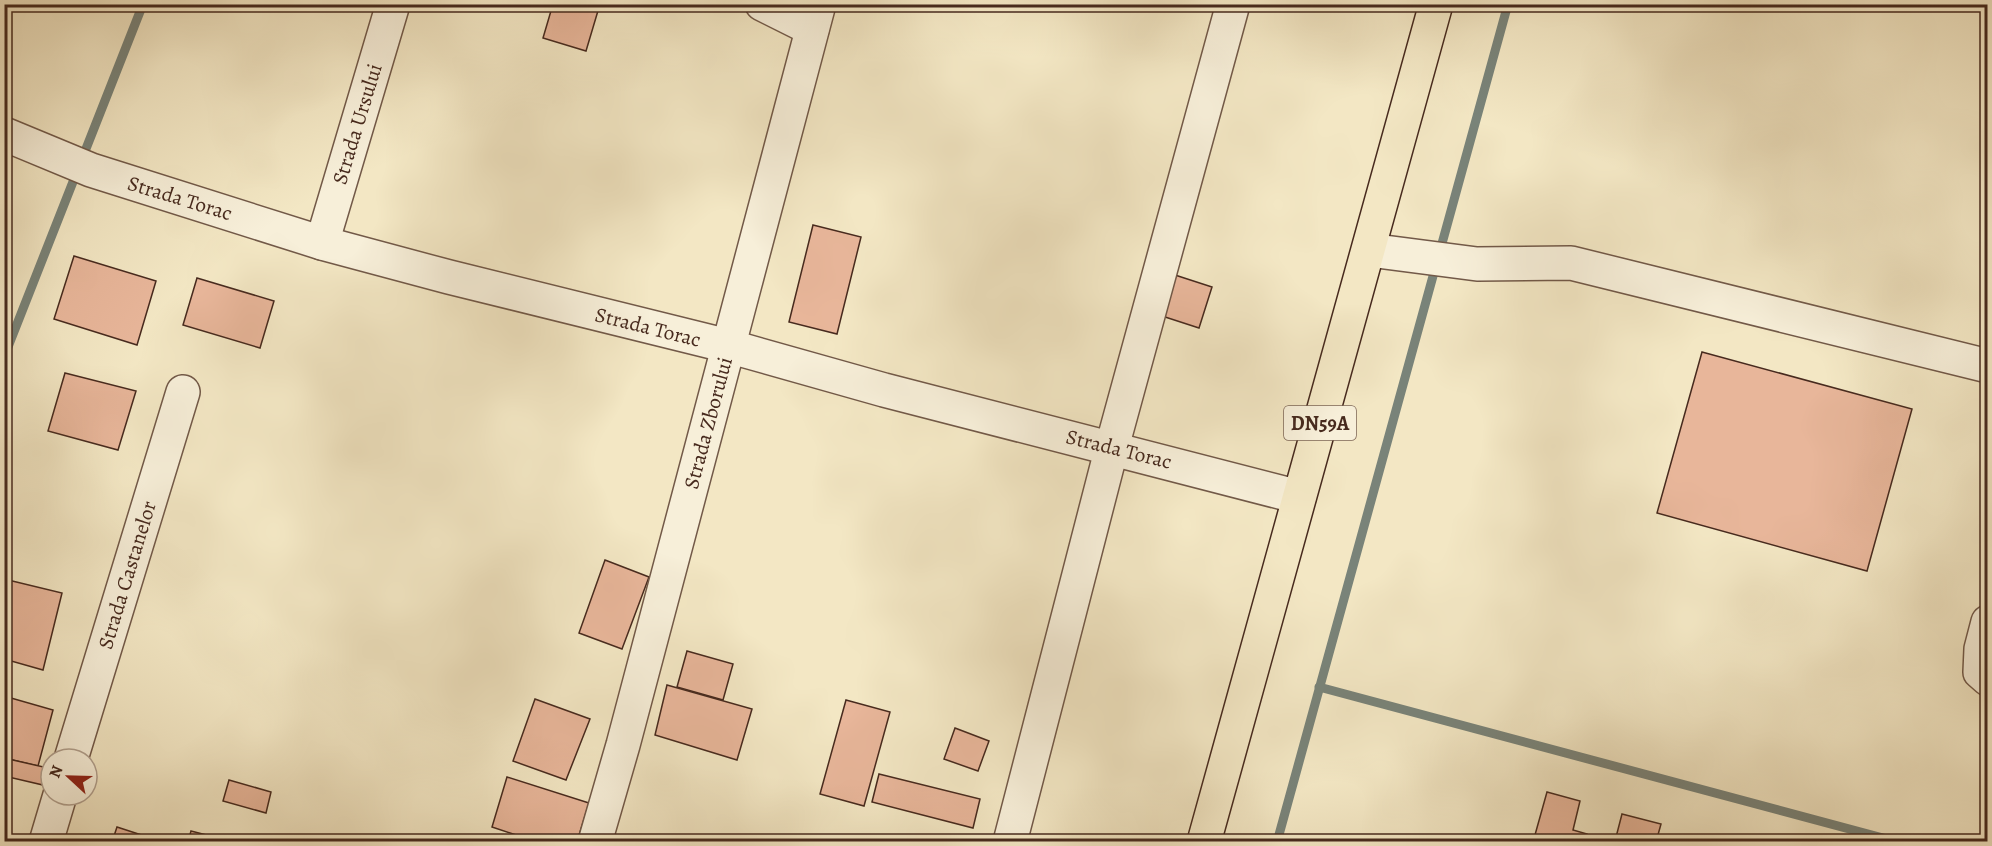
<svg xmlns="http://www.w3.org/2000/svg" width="1992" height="846" font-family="Alegreya,serif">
	<rect width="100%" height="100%" fill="#f3e7c4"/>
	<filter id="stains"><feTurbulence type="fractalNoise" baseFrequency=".00333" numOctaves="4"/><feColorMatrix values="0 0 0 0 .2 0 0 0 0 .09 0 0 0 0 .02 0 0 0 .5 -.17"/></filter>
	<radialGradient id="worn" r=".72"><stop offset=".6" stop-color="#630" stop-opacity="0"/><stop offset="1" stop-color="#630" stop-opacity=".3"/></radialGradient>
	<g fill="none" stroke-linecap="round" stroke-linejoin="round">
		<g stroke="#798379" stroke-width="9">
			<path d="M4,357L143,4"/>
			<path d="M1319,687L1898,842"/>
			<path d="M1277,842L1508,4"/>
		</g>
	</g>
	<g fill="#e8b69a" stroke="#472a1e" stroke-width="1.5">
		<path d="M553,4H600L586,51L543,38Z"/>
		<path d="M813,225L861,237L837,334L789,322Z"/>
		<path d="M74,256L156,281L137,345L54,319Z"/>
		<path d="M1175,275L1212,287L1199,328L1162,316Z"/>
		<path d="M197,278L274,301L260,348L183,325Z"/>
		<path d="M1702,352L1912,409L1867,571L1657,513Z"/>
		<path d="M65,373L136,391L118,450L48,431Z"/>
		<path d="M605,560L649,577L622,649L579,633Z"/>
		<path d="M4,579L62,593L43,670L4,659Z"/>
		<path d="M687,651L733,664L723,700L677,687Z"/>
		<path d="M667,685L752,709L737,760L655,735Z"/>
		<path d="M4,696L53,710L38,766L4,758Z"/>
		<path d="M535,699L590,719L566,780L513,761Z"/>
		<path d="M846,700L890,712L864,806L820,794Z"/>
		<path d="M955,728L989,741L978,771L944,759Z"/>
		<path d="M4,758L48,768L43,785L4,776Z"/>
		<path d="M879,774L980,799L973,828L872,802Z"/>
		<path d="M507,777L589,803L577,842H537L492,827Z"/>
		<path d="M229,780L271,792L266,813L223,801Z"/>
		<path d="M1547,792L1580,801L1573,830L1587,834L1585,842H1533Z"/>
		<path d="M1622,814L1661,824L1656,842H1595L1596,836L1615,841Z"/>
		<path d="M117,827L163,842H112Z"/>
		<path d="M191,831L222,839L221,842H188Z"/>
		<path d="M277,837L295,842H276Z"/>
	</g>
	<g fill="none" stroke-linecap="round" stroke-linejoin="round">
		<g stroke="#725948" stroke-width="36">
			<g id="minor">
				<path d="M762,4L812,29"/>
				<path d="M4,134L91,170L322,243L449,277L728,346L884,390L1299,497"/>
				<path d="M322,243L393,4"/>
				<path d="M1369,250L1477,264L1571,263L1988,366"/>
				<path d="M1988,622L1981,649L1980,672L1988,679"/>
				<path d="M71,759L183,392"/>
				<path d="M46,842L60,795"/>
				<path d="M595,842L623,745L819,4"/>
				<path d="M1010,842L1112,447L1233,4"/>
			</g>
		</g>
		<g stroke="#472a1e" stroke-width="36">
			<path id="major" d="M1204,842L1436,4"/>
		</g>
		<use href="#minor" stroke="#f7efd9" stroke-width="33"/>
		<use href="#major" stroke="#f3e7c4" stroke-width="33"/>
	</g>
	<g text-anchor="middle" stroke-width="4.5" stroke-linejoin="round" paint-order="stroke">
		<rect fill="#f7efd9" stroke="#7c6556" stroke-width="1.5" x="1284" y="406" width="72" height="34" rx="4.5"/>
		<g font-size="20" font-weight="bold" fill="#472a1e">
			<text x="1320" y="430">DN59A</text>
		</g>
		<g font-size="21" fill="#472a1e" stroke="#f7efd9">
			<text transform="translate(357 124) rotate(-73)" y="7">Strada Ursului</text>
			<text transform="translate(180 198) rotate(17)" y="7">Strada Torac</text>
			<text transform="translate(648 327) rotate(14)" y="7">Strada Torac</text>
			<text transform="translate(708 423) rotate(-75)" y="7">Strada Zborului</text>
			<text transform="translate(1119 449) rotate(14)" y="7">Strada Torac</text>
			<text transform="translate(127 575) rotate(-73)" y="7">Strada Castanelor</text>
		</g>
	</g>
	<rect width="1992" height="846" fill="none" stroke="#f3e7c4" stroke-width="24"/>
	<rect x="6" y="6" width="1980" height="834" fill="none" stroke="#472a1e" stroke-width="3"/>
	<rect x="12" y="12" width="1968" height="822" fill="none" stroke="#472a1e" stroke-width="1.5"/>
	<g transform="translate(69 777) rotate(292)"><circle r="28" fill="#f7efd9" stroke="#b1a08e" stroke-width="1.5"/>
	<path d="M0-4.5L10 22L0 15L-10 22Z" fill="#8f2418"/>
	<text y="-9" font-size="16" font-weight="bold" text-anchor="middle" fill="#472a1e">N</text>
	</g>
	<rect width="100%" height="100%" filter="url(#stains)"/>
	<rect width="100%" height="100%" fill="url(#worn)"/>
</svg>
